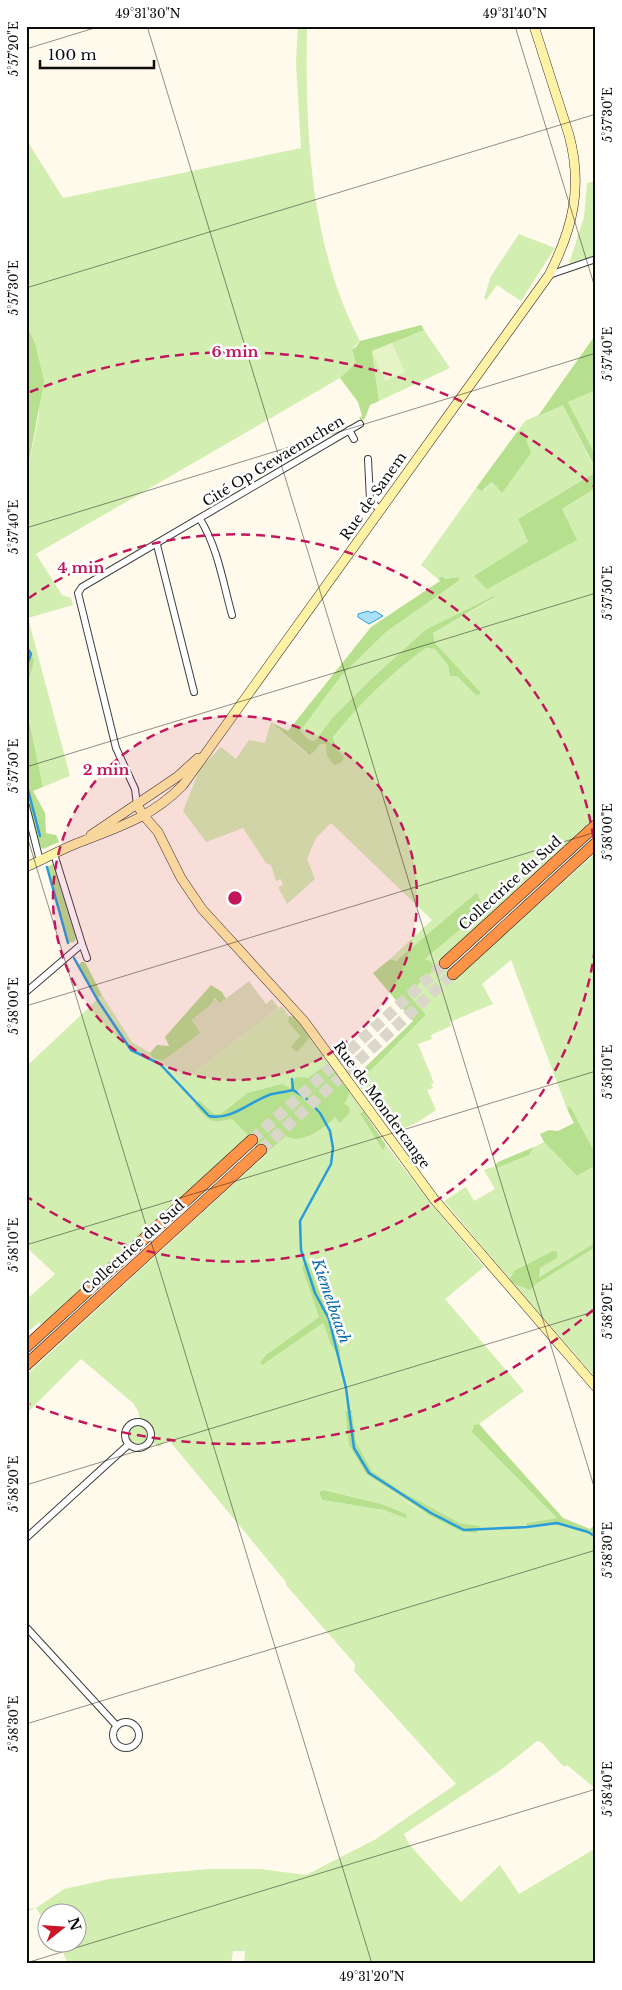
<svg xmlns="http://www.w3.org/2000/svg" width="622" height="1990" font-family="'Libre Baskerville',serif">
	<rect width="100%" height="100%" fill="#fffaeb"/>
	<g fill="#d3eeb1" fill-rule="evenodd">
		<path d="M298,26H307C305,132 310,246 360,341L352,349L357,363L340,378L36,554L62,595L71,598L73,605L28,618L70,776L43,787L30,726H26V667L31,654L26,646V478L39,414L35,343L26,324V139L63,198L301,148L296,63Z"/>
		<path d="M596,181V255L569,264L584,217L587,183Z"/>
		<path d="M519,234L555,248L521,301L497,285L486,300L484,298L491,276Z"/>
		<path d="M424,330L450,368L379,401L372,351Z"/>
		<path d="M596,390V456L568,402Z"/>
		<path d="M563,404L596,472L518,519L528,542L576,540L562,509L596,488V816L440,960L456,978L596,853V1155L570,1107L567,1109L511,960L482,984L493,1004L450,1022L451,1026L431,1035L432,1039L418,1044L434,1083L431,1084L433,1088L427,1090L436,1110L418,1122L394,1133L354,1079L356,1076L361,1080L426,1015L408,995L434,969L424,960L462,928L483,908L477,892L396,961L390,959L432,920L331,823L316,838L307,859L315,879L287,904L278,887L283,885L281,879L276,881L271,865L266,863L243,828L206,842L183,811L200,768L221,747L236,759L249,740L265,743L271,722L308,755L313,753L320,744H326L337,750L333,737C359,704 392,672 426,648L435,649L477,696L480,693L435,643L433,633L495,598L425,630L370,680L332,718L315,741L309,740L299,731L341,676L386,632L460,580L459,577L445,579L442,576L438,579L421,565L476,488L483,491L492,482L502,493L523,432H517L525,421Z"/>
		<path d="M102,995L132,1042L150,1053L153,1058L163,1061L182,1082L282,1006L289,1016L288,1022L301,1037L292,1047L297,1051L310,1038L328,1063L308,1078L290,1088L247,1093L222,1113L214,1114L199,1100L194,1105C208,1122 211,1124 232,1119L249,1136L41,1325L39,1322L26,1334V1300L55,1274L26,1247V1061L30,1063Z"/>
		<path d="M350,1093L363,1111L360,1114L383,1149L386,1145L429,1201L484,1267L445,1299L524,1391L479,1424L474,1425L473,1432L558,1518L526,1523L527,1527C551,1524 575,1523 596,1537V1789L567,1765L564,1767L541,1742L537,1741L502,1769L404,1834L409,1844L461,1902L500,1865L519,1894L596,1848V1964H244L245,1951H233L231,1964H68L59,1943L78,1942V1912H48L47,1925L36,1908L26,1912V1909L36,1908L64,1889L109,1879L152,1874L208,1869H260L306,1875L376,1839L456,1784L354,1671L355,1664L286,1585V1582L168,1439L159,1447L151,1441L141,1449L128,1445C120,1434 127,1423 140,1422L138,1411L133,1403L81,1359L26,1414V1375L286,1136L336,1117L340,1122L343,1104ZM309,1264L321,1296L337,1320L341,1359L331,1345L323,1323L262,1364L260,1362L267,1354L319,1317ZM352,1410L356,1442L372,1471L401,1491L460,1523L480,1526L460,1531L415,1507L366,1474L349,1445L345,1411ZM325,1490L381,1504L407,1519L384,1510L322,1500L319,1492Z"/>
		<path d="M544,1142L577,1176L596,1165V1242L538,1277L540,1268L556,1258L510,1279L444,1201L466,1187L474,1201L495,1189L484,1170L529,1155L534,1147Z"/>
		<path d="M596,1247V1378L514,1284L530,1290L536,1284Z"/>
	</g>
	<g fill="#b7e08e">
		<path d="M26,324L35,343L44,381L26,478Z"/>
		<path d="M421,325L424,330L372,351L379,401L370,405L365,418L361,421L359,418L362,416L358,402L340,378L356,363L352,349L356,347L360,341Z"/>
		<path d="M596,334V390L568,402L596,456V470L563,405L538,416Z"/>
		<path d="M523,431L531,453L502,493L492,482L482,491L476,488L517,432Z"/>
		<path d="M596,472V488L562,509L577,540L487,589L474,576L528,542L518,519Z"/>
		<path d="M442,576L445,579L459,577L460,580L386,632L341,676L300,731L309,740L315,741L332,718L370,680L425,630L494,596L495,597L433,633L435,643L481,693L477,696L457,676H450L448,665L435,649L426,648C392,672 359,704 333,737L337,750L344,756L342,762L334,765L327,756L326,744H320L313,753L309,755L271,722L288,731L371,627L440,581L438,579Z"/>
		<path d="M26,646L34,660L26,693Z"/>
		<path d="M30,725L43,787L33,791L45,813L46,833L56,835L59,842L43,849C20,831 26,755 26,726Z"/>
		<path d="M53,864L76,938L74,942L68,943L47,867Z"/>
		<path d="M477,892L483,908L462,928L425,959L431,962L435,969L408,994L426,1015L361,1080L356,1076L413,1021L373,973L390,959L396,961Z"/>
		<path d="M81,962H85L102,995L97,999L78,966Z"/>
		<path d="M211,985L222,992L226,999L219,1004L215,998L211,1005L192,1020L201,1033L163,1061L153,1058L150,1053L157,1045L169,1046L165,1037Z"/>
		<path d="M289,1016L295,1017L310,1038L297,1052L291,1047L300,1036L288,1022Z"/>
		<path d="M328,1063L350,1093L344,1104L349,1107L350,1112L340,1123L335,1117C324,1129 301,1145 286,1136L266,1154L232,1119C209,1124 210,1122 194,1105L199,1100L214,1114L222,1113L247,1093L282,1084L290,1088L296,1077L308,1078Z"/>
		<path d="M570,1106L596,1155V1165L577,1176L544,1142L540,1134L549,1130L558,1131L574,1123L567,1109Z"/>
		<path d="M363,1111L386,1145L383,1150L360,1114Z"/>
		<path d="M534,1147L529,1155L496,1168L495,1165L498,1162Z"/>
		<path d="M596,1242V1247L536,1284L530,1290L514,1284L510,1279L514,1271L553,1251L557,1252V1258L540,1268L539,1277Z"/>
		<path d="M305,1262L309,1264L321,1296L337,1321L341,1360L331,1345L323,1323L262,1365L260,1362L267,1354L319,1317L302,1267Z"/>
		<path d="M352,1410L356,1442L372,1471L401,1491L460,1523L480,1526L476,1533L460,1531L429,1515L366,1474L349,1445L345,1411Z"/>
		<path d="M479,1424L563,1518L590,1529L596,1524V1537C574,1523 551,1524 527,1527L526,1523L557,1518L472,1432L474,1425Z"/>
		<path d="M324,1490L381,1504L406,1514L407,1519L384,1510L322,1500L319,1492Z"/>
	</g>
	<path fill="#d8e3ba" d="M249,981L266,1004L272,999L279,1008L182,1082L163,1061L201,1033L192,1020L211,1005L214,998L219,1004Z"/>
	<path fill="#e5f4c4" d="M392,343L405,372L385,381L372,351Z"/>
	<path fill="#aae1fd" stroke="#299cdb" d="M368,611L371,613L375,611L383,616L369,624L358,617V614Z"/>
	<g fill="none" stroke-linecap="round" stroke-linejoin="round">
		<g stroke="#299cdb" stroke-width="2.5">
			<path d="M26,646L31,654L26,667"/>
			<path d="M26,782L40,836"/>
			<path d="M47,867L68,943"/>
			<path d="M74,958L97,999L131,1050L160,1064L209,1116C230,1121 250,1102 269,1095C276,1093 285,1092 293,1090L306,1098L320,1113L330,1131L333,1148L331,1164L300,1221L301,1250L315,1293L329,1319L346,1388L354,1448L369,1473L431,1513L464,1530L527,1527L557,1523L588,1532L596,1537"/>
			<path d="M292,1079L293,1090"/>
		</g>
		<g stroke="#dbd6ca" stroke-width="11" stroke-dasharray="11 5.5" stroke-linecap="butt">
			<path d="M252,1140L445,963"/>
			<path d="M261,1150L453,974"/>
		</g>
		<g stroke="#3f3f3f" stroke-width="8">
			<g id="street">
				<path d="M549,275L596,259"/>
				<path d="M349,430L354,439"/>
				<path d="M368,459L370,500L380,510"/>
				<path d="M200,519C218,548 223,583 232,615"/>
				<path d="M157,545L194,692"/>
				<path d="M137,805L135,789L116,748L78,593L82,587L360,424"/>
				<path d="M26,806L40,861"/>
				<path d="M82,944L87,958"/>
				<path d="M26,992L82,944L54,854"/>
				<circle cx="138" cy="1435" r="13"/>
				<path d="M26,1538L128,1445"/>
				<path d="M26,1627L116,1725"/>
				<circle cx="126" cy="1735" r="13"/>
			</g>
		</g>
		<g stroke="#2e2e2e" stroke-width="10">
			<g id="secondary">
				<path d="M137,805L144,816L158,832L181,878L202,909L304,1021L434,1199L596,1387"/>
				<path d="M91,835L177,777L198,758"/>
				<path d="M26,867C45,859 63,848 83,841C122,826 153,816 183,785L549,275C573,228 583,187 569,135L534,26"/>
			</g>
		</g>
		<g stroke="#1d1d1d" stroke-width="12">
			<g id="highway">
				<path d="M445,963L596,825"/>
				<path d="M453,974L596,843"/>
				<path d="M26,1347L252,1140"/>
				<path d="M26,1365L261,1150"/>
			</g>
		</g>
		<use href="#street" stroke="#fff" stroke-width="6"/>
		<use href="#secondary" stroke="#fff1a6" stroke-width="9"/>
		<use href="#highway" stroke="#ff9449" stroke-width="11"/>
	</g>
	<path fill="none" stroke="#0c0c0c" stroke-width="1" stroke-opacity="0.45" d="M147,26L596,1493M515,26L596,291M26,49L101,26M26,288L596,114M26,528L596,353M26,767L596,593M26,833L372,1964M26,1006L596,832M26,1245L596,1071M26,1485L596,1311M26,1724L596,1550M26,1963L596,1789"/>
	<circle cx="235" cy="898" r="182" fill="#c2185b" fill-opacity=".12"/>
	<g fill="none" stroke="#c2185b" stroke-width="2.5" stroke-dasharray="9 6">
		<circle cx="235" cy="898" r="182"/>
		<path d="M595 949A364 364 0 0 1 29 1198M29 598A364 364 0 0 1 595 847"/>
		<path d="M593 1310A546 546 0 0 1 30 1404M30 392A546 546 0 0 1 593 486"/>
	</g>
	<g text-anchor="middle" stroke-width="5" stroke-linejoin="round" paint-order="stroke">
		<g font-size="14" fill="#0c0c0c" stroke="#fff">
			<text transform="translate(273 461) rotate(-31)" y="5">Cité Op Gewaennchen</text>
			<text transform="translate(373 496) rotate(-55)" y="5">Rue de Sanem</text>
			<text transform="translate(510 883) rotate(-42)" y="5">Collectrice du Sud</text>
			<text transform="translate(382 1105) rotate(54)" y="5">Rue de Mondercange</text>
			<text transform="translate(133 1247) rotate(-42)" y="5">Collectrice du Sud</text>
		</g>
		<g font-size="15" font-style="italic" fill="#096baa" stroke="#fff">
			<text transform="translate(331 1301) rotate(71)" y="5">Kiemelbaach</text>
		</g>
	</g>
	<circle cx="235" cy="898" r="8" fill="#c2185b" stroke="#fff" stroke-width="2.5"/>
	<g font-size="15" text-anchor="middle" font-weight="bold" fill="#c2185b" stroke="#fff" stroke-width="5" stroke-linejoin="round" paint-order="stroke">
		<text x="235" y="357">6 min</text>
		<text x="81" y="573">4 min</text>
		<text x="106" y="775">2 min</text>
	</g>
	<rect width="622" height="1990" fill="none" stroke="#ffffff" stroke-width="55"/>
	<g transform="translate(62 1928) rotate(73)"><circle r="24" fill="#ffffff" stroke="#9e9e9e"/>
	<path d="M0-4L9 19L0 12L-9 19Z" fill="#ca1626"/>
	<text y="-8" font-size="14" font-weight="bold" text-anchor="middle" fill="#0c0c0c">N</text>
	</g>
	<path d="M40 60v8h114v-8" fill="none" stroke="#0c0c0c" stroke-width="2.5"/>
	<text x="48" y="60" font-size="15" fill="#0c0c0c" stroke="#ffffff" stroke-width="4" paint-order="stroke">100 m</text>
	<rect x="28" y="28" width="566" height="1934" fill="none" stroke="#0c0c0c" stroke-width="2"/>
	<g font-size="12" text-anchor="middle" fill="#0c0c0c">
		<text x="148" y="18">49°31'30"N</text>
		<text x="515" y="18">49°31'40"N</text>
		<text transform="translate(14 49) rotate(-90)" y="4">5°57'20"E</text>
		<text transform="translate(608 115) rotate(-90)" y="4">5°57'30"E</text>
		<text transform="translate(14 288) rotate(-90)" y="4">5°57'30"E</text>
		<text transform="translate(608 354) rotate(-90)" y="4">5°57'40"E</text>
		<text transform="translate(14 527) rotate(-90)" y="4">5°57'40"E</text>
		<text transform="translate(608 593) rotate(-90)" y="4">5°57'50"E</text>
		<text transform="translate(14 766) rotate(-90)" y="4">5°57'50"E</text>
		<text transform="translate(608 832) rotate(-90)" y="4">5°58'00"E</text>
		<text transform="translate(14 1006) rotate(-90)" y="4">5°58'00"E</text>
		<text transform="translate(608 1072) rotate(-90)" y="4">5°58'10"E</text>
		<text transform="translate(14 1245) rotate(-90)" y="4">5°58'10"E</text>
		<text transform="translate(608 1311) rotate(-90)" y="4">5°58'20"E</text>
		<text transform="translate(14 1484) rotate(-90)" y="4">5°58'20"E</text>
		<text transform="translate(608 1550) rotate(-90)" y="4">5°58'30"E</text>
		<text transform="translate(14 1724) rotate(-90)" y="4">5°58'30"E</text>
		<text transform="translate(608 1789) rotate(-90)" y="4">5°58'40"E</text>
		<text x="372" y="1981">49°31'20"N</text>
	</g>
</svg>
